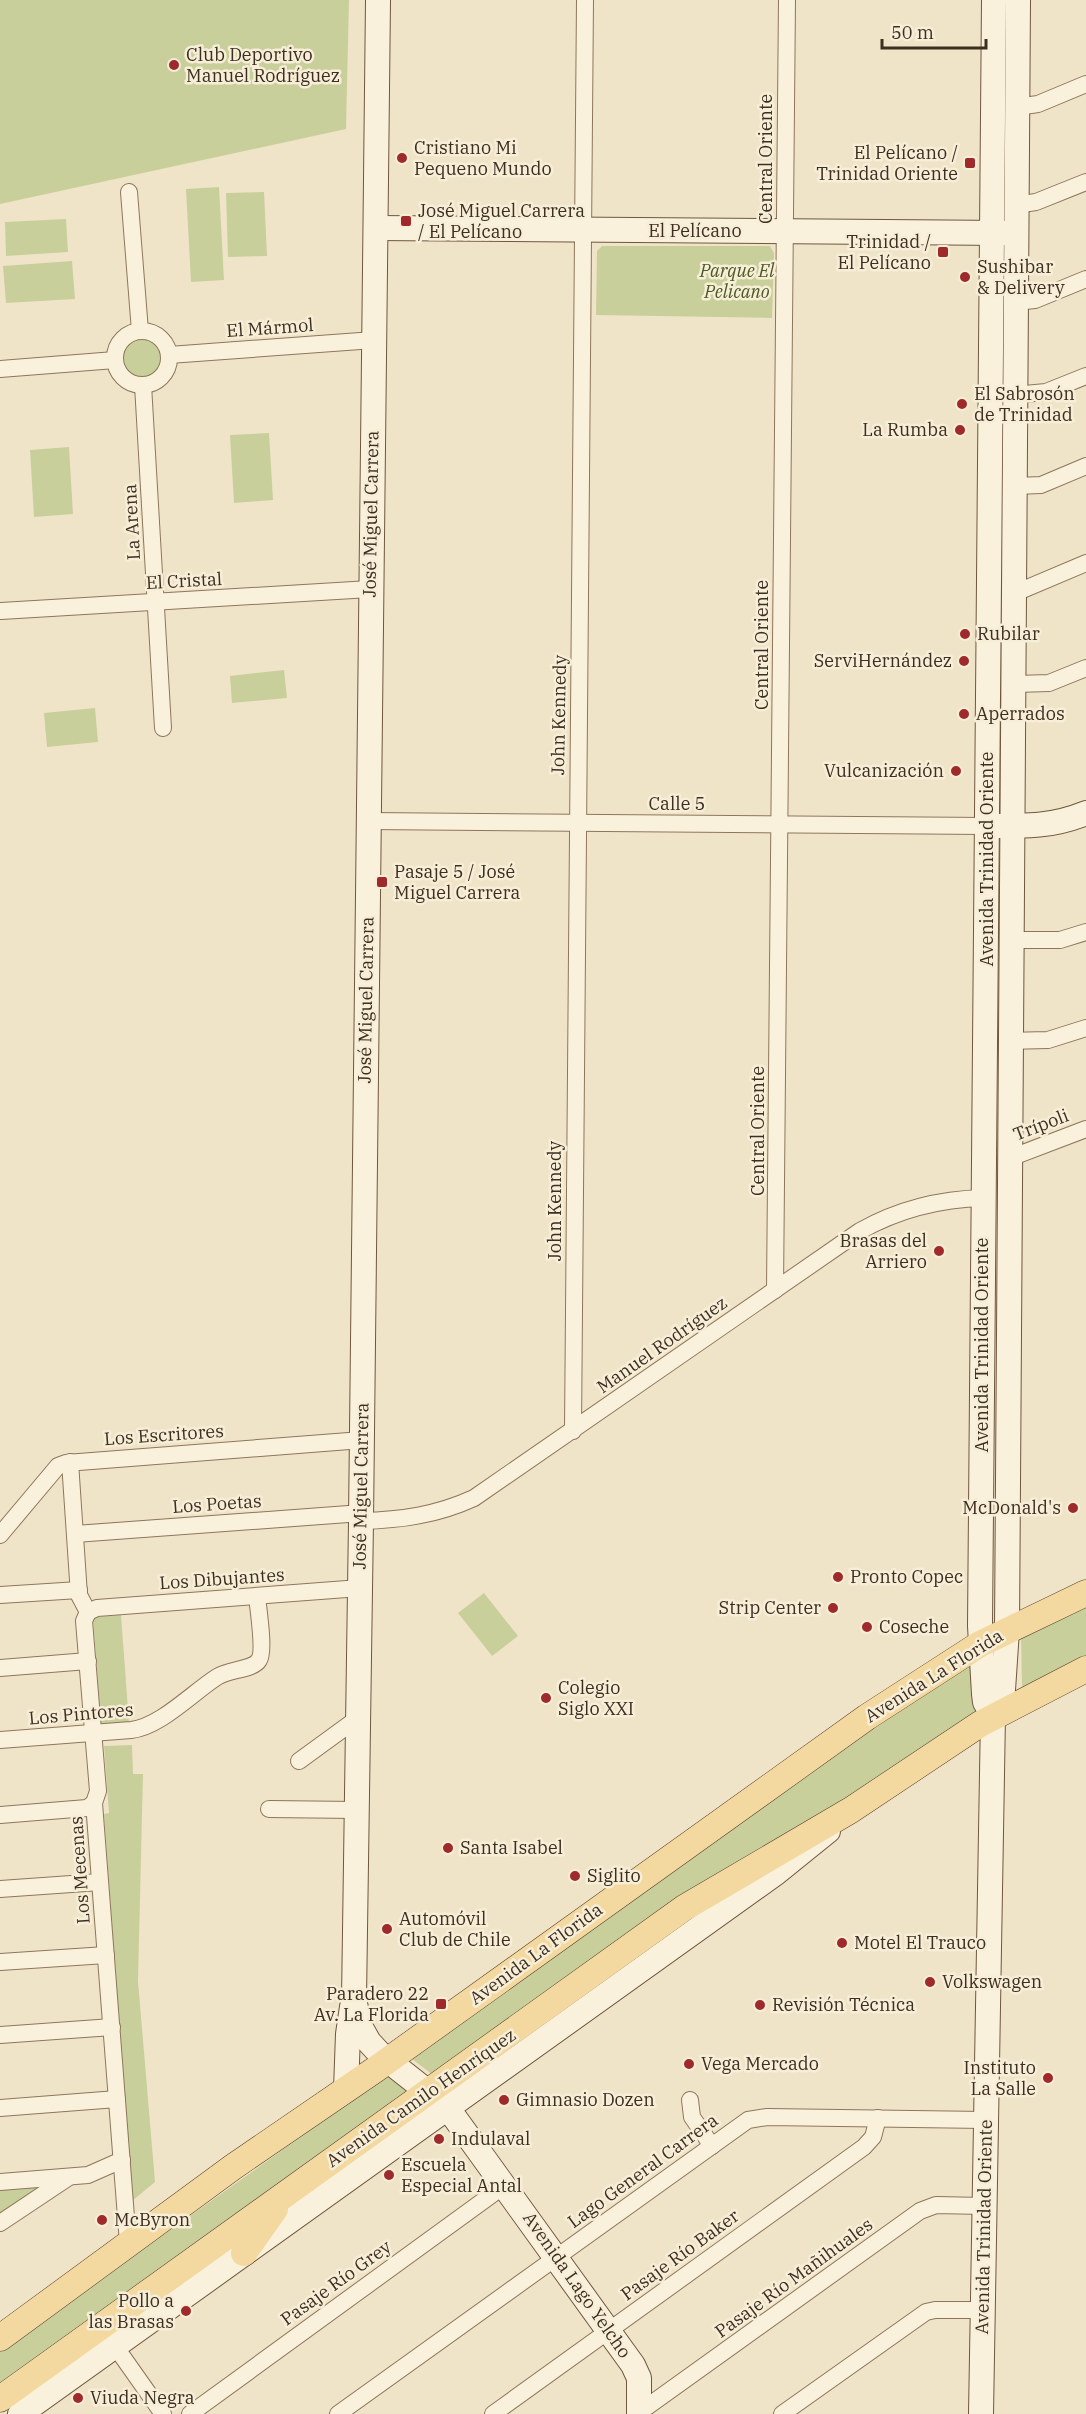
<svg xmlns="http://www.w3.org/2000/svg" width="1086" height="2414" font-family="'IBM Plex Serif',serif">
	<rect width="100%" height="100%" fill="#f0e4c8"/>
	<g fill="#c9cf9b">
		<path d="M0,0H349L346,129L0,204Z"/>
		<path d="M219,187L224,280L191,282L186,189Z"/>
		<path d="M264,192L267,256L228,257L226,193Z"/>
		<path d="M66,219L68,252L6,256L5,222Z"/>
		<path d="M602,246H770L774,253L772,318L596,315L597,251Z"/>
		<path d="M72,261L75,299L6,303L3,266Z"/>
		<circle cx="142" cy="358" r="22"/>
		<path d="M269,433L273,500L234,503L230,435Z"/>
		<path d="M69,447L73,514L34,517L30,450Z"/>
		<path d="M284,670L287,698L232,703L230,676Z"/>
		<path d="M95,708L98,742L47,747L44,713Z"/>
		<path d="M484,1593L518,1636L492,1656L458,1613Z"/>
		<path d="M1086,1607V1658L1022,1687L1021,1635Z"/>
		<path d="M121,1615L129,1723L101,1725L93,1617Z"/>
		<path d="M973,1662L976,1712L437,2078L412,2059L790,1785Z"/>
		<path d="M132,1745L133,1774H143L138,1981L155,2182L132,2201L104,1814L109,1813L104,1746Z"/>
		<path d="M388,2075L412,2096L0,2391V2351Z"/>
		<path d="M46,2185L0,2214V2189Z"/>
	</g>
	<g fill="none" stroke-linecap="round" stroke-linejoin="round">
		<g stroke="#8d765c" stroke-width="18">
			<g id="street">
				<path d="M1017,107L1038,104L1086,84"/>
				<path d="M129,192L140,331"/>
				<path d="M1015,205L1036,202L1086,182"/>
				<path d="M1015,302L1035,300L1086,279"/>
				<circle cx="142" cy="358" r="27"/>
				<path d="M169,355L374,340"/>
				<path d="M0,369L115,360"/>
				<path d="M143,385L163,728"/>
				<path d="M1014,395L1046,392L1086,376"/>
				<path d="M1013,486L1041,485L1086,466"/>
				<path d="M1013,594L1086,563"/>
				<path d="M1,611L370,589"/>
				<path d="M1012,684L1049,683L1086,668"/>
				<path d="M368,821L987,826"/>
				<path d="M1011,940H1060L1086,932"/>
				<path d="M1010,1041L1048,1040L1086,1028"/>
				<path d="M1010,1158L1086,1129"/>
				<path d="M775,1290L787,0"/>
				<path d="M573,1431L585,0"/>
				<path d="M70,1462L79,1595L88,1612"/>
				<path d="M361,1521C401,1520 437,1515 474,1498L860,1231C899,1209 939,1199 984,1198"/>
				<path d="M75,1534L362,1513"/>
				<path d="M0,1535L58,1466L66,1463L362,1440"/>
				<path d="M0,1595L79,1590"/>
				<path d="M88,1612L84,1621L98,1791L94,1803L128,2243"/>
				<path d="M88,1612L97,1608L360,1588"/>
				<path d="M0,1668L88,1661"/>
				<path d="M0,1740L131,1730C160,1727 192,1693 217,1677C229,1669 253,1670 259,1660C265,1651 258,1608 257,1596"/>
				<path d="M299,1761L358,1718"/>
				<path d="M269,1809L356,1810"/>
				<path d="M0,1815L87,1808L94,1803"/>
				<path d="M0,1889L100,1882"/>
				<path d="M0,1962L106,1955"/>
				<path d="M0,2035L112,2027"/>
				<path d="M690,2100L692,2117L712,2146"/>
				<path d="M0,2108L117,2099"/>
				<path d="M0,2182L88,2175L122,2160"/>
				<path d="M0,2223L69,2177"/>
				<path d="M115,2346L163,2414"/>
				<path d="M190,2414L505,2185"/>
				<path d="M338,2414L748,2120L767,2117L985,2120"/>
				<path d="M493,2414L864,2147L873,2137L878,2118"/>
				<path d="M637,2414L920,2211L936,2205L984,2206"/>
				<path d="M782,2414L926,2312L935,2310H982"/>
			</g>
		</g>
		<g stroke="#6f573f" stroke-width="26">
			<g id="secondary">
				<path d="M378,0L361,1521L354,1999L360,2026L369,2042L381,2055L447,2107L633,2365L639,2378V2414"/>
				<path d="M376,228L1006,233"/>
				<path d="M995,826C1029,826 1054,826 1086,813"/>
				<path d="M993,1716L985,1702L984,1694L980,1626L994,0"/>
				<path d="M346,2090L348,2034L352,2007"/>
				<path d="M20,2414L776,1873L828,1831"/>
				<path d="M981,2414L993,1716L1003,1690L1007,1630L1018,0"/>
			</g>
		</g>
		<g stroke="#5b4430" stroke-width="27">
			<g id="primary">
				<path d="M244,2253L275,2209"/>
				<path d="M0,2338L233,2167L376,2069L867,1717L980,1644L1086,1593"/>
				<path d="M0,2399L684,1908L851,1810L980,1724L1086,1669"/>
			</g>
		</g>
		<use href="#street" stroke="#faf1dc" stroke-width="16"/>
		<use href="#secondary" stroke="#faf1dc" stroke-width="24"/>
		<use href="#primary" stroke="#f3d9a0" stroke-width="26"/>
	</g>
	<g fill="#9e2a2b" stroke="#f7eed8" stroke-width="2">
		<circle cx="174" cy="65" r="6"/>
		<circle cx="402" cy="158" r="6"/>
		<rect x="964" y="157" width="12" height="12" rx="3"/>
		<rect x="400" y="215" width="12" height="12" rx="3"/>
		<rect x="937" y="246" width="12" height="12" rx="3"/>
		<circle cx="965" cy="277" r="6"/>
		<circle cx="962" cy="404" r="6"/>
		<circle cx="960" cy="430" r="6"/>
		<circle cx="965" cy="634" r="6"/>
		<circle cx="964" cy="661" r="6"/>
		<circle cx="964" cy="714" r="6"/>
		<circle cx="956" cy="771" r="6"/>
		<rect x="376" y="876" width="12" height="12" rx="3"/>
		<circle cx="939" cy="1251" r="6"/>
		<circle cx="1073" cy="1508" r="6"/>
		<circle cx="838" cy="1577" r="6"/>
		<circle cx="833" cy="1608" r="6"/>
		<circle cx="867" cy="1627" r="6"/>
		<circle cx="546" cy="1698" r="6"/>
		<circle cx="448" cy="1848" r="6"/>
		<circle cx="575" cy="1876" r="6"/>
		<circle cx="387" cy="1929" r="6"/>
		<circle cx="842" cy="1943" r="6"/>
		<circle cx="930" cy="1982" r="6"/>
		<rect x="435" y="1998" width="12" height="12" rx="3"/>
		<circle cx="760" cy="2005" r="6"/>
		<circle cx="689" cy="2064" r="6"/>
		<circle cx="1048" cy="2078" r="6"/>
		<circle cx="504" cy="2100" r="6"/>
		<circle cx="439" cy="2139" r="6"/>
		<circle cx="389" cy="2175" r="6"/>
		<circle cx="102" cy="2220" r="6"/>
		<circle cx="186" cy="2311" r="6"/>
		<circle cx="78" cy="2398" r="6"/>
	</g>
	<g text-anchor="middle" stroke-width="5" stroke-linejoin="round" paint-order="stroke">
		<g font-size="18" fill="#3d2e20" stroke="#f7eed8" text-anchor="start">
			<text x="186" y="61">Club Deportivo<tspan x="186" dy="21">Manuel Rodríguez</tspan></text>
			<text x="414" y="154">Cristiano Mi<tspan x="414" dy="21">Pequeno Mundo</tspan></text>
			<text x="958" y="159" text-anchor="end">El Pelícano /<tspan x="958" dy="21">Trinidad Oriente</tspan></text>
			<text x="418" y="217">José Miguel Carrera<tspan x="418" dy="21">/ El Pelícano</tspan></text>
			<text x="931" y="248" text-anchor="end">Trinidad /<tspan x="931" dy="21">El Pelícano</tspan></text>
			<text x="977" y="273">Sushibar<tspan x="977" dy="21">&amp; Delivery</tspan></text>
			<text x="974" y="400">El Sabrosón<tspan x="974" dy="21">de Trinidad</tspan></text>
			<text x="948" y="436" text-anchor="end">La Rumba</text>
			<text x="977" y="640">Rubilar</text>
			<text x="952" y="667" text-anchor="end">ServiHernández</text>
			<text x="976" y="720">Aperrados</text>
			<text x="944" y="777" text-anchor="end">Vulcanización</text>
			<text x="394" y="878">Pasaje 5 / José<tspan x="394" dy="21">Miguel Carrera</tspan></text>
			<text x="927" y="1247" text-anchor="end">Brasas del<tspan x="927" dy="21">Arriero</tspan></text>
			<text x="1061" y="1514" text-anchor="end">McDonald's</text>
			<text x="850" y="1583">Pronto Copec</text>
			<text x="821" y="1614" text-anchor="end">Strip Center</text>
			<text x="879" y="1633">Coseche</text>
			<text x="558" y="1694">Colegio<tspan x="558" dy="21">Siglo XXI</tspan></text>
			<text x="460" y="1854">Santa Isabel</text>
			<text x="587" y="1882">Siglito</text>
			<text x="399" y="1925">Automóvil<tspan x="399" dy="21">Club de Chile</tspan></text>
			<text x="854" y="1949">Motel El Trauco</text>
			<text x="942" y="1988">Volkswagen</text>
			<text x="429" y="2000" text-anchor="end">Paradero 22<tspan x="429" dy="21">Av. La Florida</tspan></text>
			<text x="772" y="2011">Revisión Técnica</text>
			<text x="701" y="2070">Vega Mercado</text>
			<text x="1036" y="2074" text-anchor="end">Instituto<tspan x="1036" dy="21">La Salle</tspan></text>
			<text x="516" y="2106">Gimnasio Dozen</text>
			<text x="451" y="2145">Indulaval</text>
			<text x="401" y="2171">Escuela<tspan x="401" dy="21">Especial Antal</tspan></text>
			<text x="114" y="2226">McByron</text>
			<text x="174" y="2307" text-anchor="end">Pollo a<tspan x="174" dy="21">las Brasas</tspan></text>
			<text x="90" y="2404">Viuda Negra</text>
		</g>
		<g font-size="18" fill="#3d2e20" stroke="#f7eed8">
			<text transform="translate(766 159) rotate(-90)" y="6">Central Oriente</text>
			<text x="695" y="237">El Pelícano</text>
			<text transform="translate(270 328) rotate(-4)" y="6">El Mármol</text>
			<text transform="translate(371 514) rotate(-89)" y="6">José Miguel Carrera</text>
			<text transform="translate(132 522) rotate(-93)" y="6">La Arena</text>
			<text transform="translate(184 581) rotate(-3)" y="6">El Cristal</text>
			<text transform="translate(762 645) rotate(-90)" y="6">Central Oriente</text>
			<text transform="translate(559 715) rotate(-89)" y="6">John Kennedy</text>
			<text x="677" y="810">Calle 5</text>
			<text transform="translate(987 859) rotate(-90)" y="6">Avenida Trinidad Oriente</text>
			<text transform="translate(366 1000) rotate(-89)" y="6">José Miguel Carrera</text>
			<text transform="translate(1041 1125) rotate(-21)" y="6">Trípoli</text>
			<text transform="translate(758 1131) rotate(-90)" y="6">Central Oriente</text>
			<text transform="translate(555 1201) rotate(-90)" y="6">John Kennedy</text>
			<text transform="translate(662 1345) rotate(-35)" y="6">Manuel Rodríguez</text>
			<text transform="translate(982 1345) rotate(-90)" y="6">Avenida Trinidad Oriente</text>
			<text transform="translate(164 1435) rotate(-4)" y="6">Los Escritores</text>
			<text transform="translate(361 1486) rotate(-89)" y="6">José Miguel Carrera</text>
			<text transform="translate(217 1504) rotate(-4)" y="6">Los Poetas</text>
			<text transform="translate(222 1579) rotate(-4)" y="6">Los Dibujantes</text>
			<text transform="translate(934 1676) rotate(-32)" y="6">Avenida La Florida</text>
			<text transform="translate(81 1714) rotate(-5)" y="6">Los Pintores</text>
			<text transform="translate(80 1870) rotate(-94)" y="6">Los Mecenas</text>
			<text transform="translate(536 1954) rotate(-36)" y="6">Avenida La Florida</text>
			<text transform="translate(421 2098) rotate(-35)" y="6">Avenida Camilo Henríquez</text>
			<text transform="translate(643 2171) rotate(-36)" y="6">Lago General Carrera</text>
			<text transform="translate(984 2227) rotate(-89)" y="6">Avenida Trinidad Oriente</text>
			<text transform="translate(680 2255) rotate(-36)" y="6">Pasaje Río Baker</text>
			<text transform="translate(794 2278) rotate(-36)" y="6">Pasaje Río Mañihuales</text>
			<text transform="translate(336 2283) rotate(-36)" y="6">Pasaje Río Grey</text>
			<text transform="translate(577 2285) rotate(55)" y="6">Avenida Lago Yelcho</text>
		</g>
		<g font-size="18" font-style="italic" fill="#4d5a26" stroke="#f7eed8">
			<text x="737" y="277">Parque El<tspan x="737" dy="21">Pelicano</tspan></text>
		</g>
	</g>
	<path d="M882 39v9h104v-9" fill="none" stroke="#3d2e20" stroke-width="3"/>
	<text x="891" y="39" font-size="18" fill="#3d2e20" stroke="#f7eed8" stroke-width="4.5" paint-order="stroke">50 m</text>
</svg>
